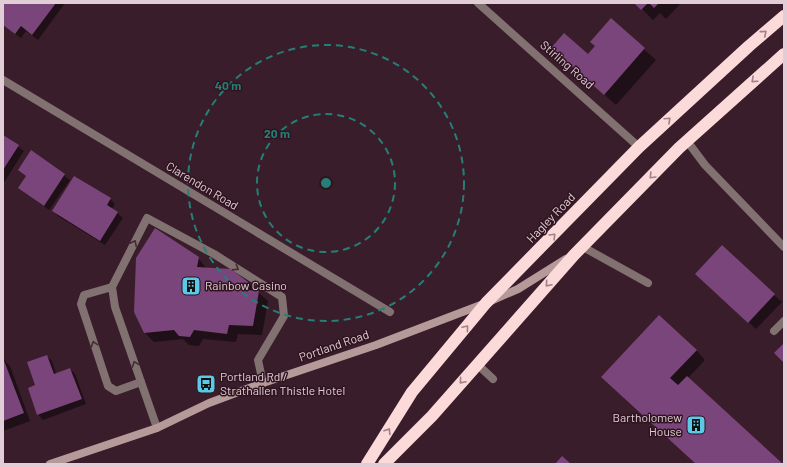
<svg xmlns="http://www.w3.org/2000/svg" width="787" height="467" viewBox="0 0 787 467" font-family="Barlow,sans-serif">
<rect width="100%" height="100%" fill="#3a1d2a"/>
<g fill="#0007">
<polygon points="3,3 65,3 38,40 26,31 21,38 3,25"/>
<polygon points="636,3 681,3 666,19 660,13 653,20"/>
<polygon points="611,20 656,60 616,105 552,48 588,56 596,47"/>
<polygon points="3,136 24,151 3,184"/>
<polygon points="31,152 70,180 49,210 19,188 27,177 19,170"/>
<polygon points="110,199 115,204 112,209 123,218 105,245 58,216 53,211"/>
<polygon points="198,258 207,269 248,283 268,301 262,335 238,334 236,342 203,339 199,346 189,345 183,339 154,342 145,333"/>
<polygon points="704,282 774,295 782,302 756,329"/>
<polygon points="696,350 705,360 688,378 781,464 697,464 612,386"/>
<polygon points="46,356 52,361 56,374 70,369 75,374 86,404 43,420 38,414"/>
<polygon points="3,359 10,366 30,421 3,431"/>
</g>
<g fill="#79457b">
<polygon points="3,3 56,3 32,35 21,26 15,34 3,25"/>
<polygon points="634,3 648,3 641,10"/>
<polygon points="649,3 659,3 654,8"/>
<polygon points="611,18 645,48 604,95 551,48 564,33 588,54 595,46 590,42"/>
<polygon points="3,135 19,145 3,170"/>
<polygon points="31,150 65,174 44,206 18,188 26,176 18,170"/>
<polygon points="74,176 111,198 107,205 118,212 100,241 52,211"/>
<polygon points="155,228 199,257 197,267 231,269 248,282 247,290 259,291 253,326 229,325 227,334 194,330 190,337 179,336 174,330 144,333 134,312 136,258"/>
<polygon points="722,245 775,294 748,323 695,274"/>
<polygon points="659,315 697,350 670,378 678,385 687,376 783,464 696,464 601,377"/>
<polygon points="784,343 784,363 774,353"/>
<polygon points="47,355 54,374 70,368 82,399 37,415 28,388 35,385 27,362"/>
<polygon points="3,358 24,413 3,421"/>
<polygon points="562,456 571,464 555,464"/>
</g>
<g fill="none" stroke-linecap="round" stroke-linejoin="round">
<g stroke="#827171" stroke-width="8">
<polyline points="687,141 705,165 784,247"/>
<polyline points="583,247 648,283"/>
<polyline points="112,287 84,295 81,304 108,386 116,391 141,382"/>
<polyline points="774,331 784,321"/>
<polyline points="477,364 493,379"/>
<polyline points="157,428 115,307 112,287 147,218 214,254 282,297 284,316 258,360 263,383"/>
</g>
<g stroke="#827171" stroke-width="8">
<polyline points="478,3 639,147"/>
<polyline points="3,80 390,312"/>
</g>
<polyline stroke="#b69a9a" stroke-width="8" points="50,464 157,428 209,403 263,383 376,345 486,303 518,289 566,259"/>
<g stroke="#fcdada" stroke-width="12">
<polyline points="367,464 412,392 486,303 639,147 749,46 784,16"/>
<polyline points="384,464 432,416 574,255 679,148 784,54"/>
</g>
</g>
<defs><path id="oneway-chevron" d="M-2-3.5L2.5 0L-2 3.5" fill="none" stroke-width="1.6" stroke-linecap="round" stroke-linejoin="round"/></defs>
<g stroke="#a08186">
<use href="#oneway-chevron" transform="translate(764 33) rotate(-40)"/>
<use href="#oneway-chevron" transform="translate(754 80) rotate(138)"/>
<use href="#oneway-chevron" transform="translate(668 120) rotate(-43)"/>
<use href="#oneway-chevron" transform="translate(652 176) rotate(134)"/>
<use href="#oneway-chevron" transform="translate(553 236) rotate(-46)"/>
<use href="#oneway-chevron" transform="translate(548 284) rotate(131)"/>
<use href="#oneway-chevron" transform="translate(466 328) rotate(-50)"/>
<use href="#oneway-chevron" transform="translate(462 381) rotate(131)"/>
<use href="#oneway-chevron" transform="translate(388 431) rotate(-58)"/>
</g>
<g stroke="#442b34">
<use href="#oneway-chevron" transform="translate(134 243) rotate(-63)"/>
<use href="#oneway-chevron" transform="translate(236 268) rotate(32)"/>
<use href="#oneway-chevron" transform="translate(94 344) rotate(-108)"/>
<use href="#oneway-chevron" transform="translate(135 364) rotate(-110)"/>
</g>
<g fill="none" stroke="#247f78" stroke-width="2" stroke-dasharray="7 5">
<circle cx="326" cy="183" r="69"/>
<circle cx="326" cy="183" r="138"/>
</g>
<defs>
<symbol id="building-square" viewBox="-11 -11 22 22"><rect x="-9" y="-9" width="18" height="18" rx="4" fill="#5bc8e7" stroke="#2f1420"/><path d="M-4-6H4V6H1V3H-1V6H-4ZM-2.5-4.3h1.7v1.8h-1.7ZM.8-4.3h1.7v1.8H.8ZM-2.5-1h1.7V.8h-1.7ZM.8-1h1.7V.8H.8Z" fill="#111"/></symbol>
<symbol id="bus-square" viewBox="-11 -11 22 22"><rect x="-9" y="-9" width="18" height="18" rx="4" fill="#5bc8e7" stroke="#2f1420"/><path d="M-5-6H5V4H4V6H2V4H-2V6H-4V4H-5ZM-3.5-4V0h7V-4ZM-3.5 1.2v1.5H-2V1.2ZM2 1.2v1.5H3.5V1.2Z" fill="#111"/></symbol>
</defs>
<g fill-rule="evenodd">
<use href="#building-square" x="180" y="275" width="22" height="22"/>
<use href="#bus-square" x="195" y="373" width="22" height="22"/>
<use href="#building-square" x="685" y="414" width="22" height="22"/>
</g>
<g text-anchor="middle" stroke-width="3" stroke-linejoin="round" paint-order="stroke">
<g font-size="12" fill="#e1cdd5" stroke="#2f1420">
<text transform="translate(567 65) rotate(41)" y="4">Stirling Road</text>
<text transform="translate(202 186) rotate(31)" y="4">Clarendon Road</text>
<text transform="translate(551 218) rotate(-46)" y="4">Hagley Road</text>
<text transform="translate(334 346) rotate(-19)" y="4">Portland Road</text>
</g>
<g font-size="12" fill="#e1cdd5" stroke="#2f1420" text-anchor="start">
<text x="205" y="290">Rainbow Casino</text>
<text x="220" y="381">Portland Rd /<tspan x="220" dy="14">Strathallen Thistle Hotel</tspan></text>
<text x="682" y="422" text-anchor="end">Bartholomew<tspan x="682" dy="14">House</tspan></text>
</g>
</g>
<circle cx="326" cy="183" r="6" fill="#247f78" stroke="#2f1420" stroke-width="2"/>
<g font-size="12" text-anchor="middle" font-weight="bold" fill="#247f78" stroke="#2f1420" stroke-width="3" stroke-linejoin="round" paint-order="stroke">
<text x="228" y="90">40 m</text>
<text x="277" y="138">20 m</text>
</g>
<rect width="787" height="467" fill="none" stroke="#e1cdd5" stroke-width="8"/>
</svg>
